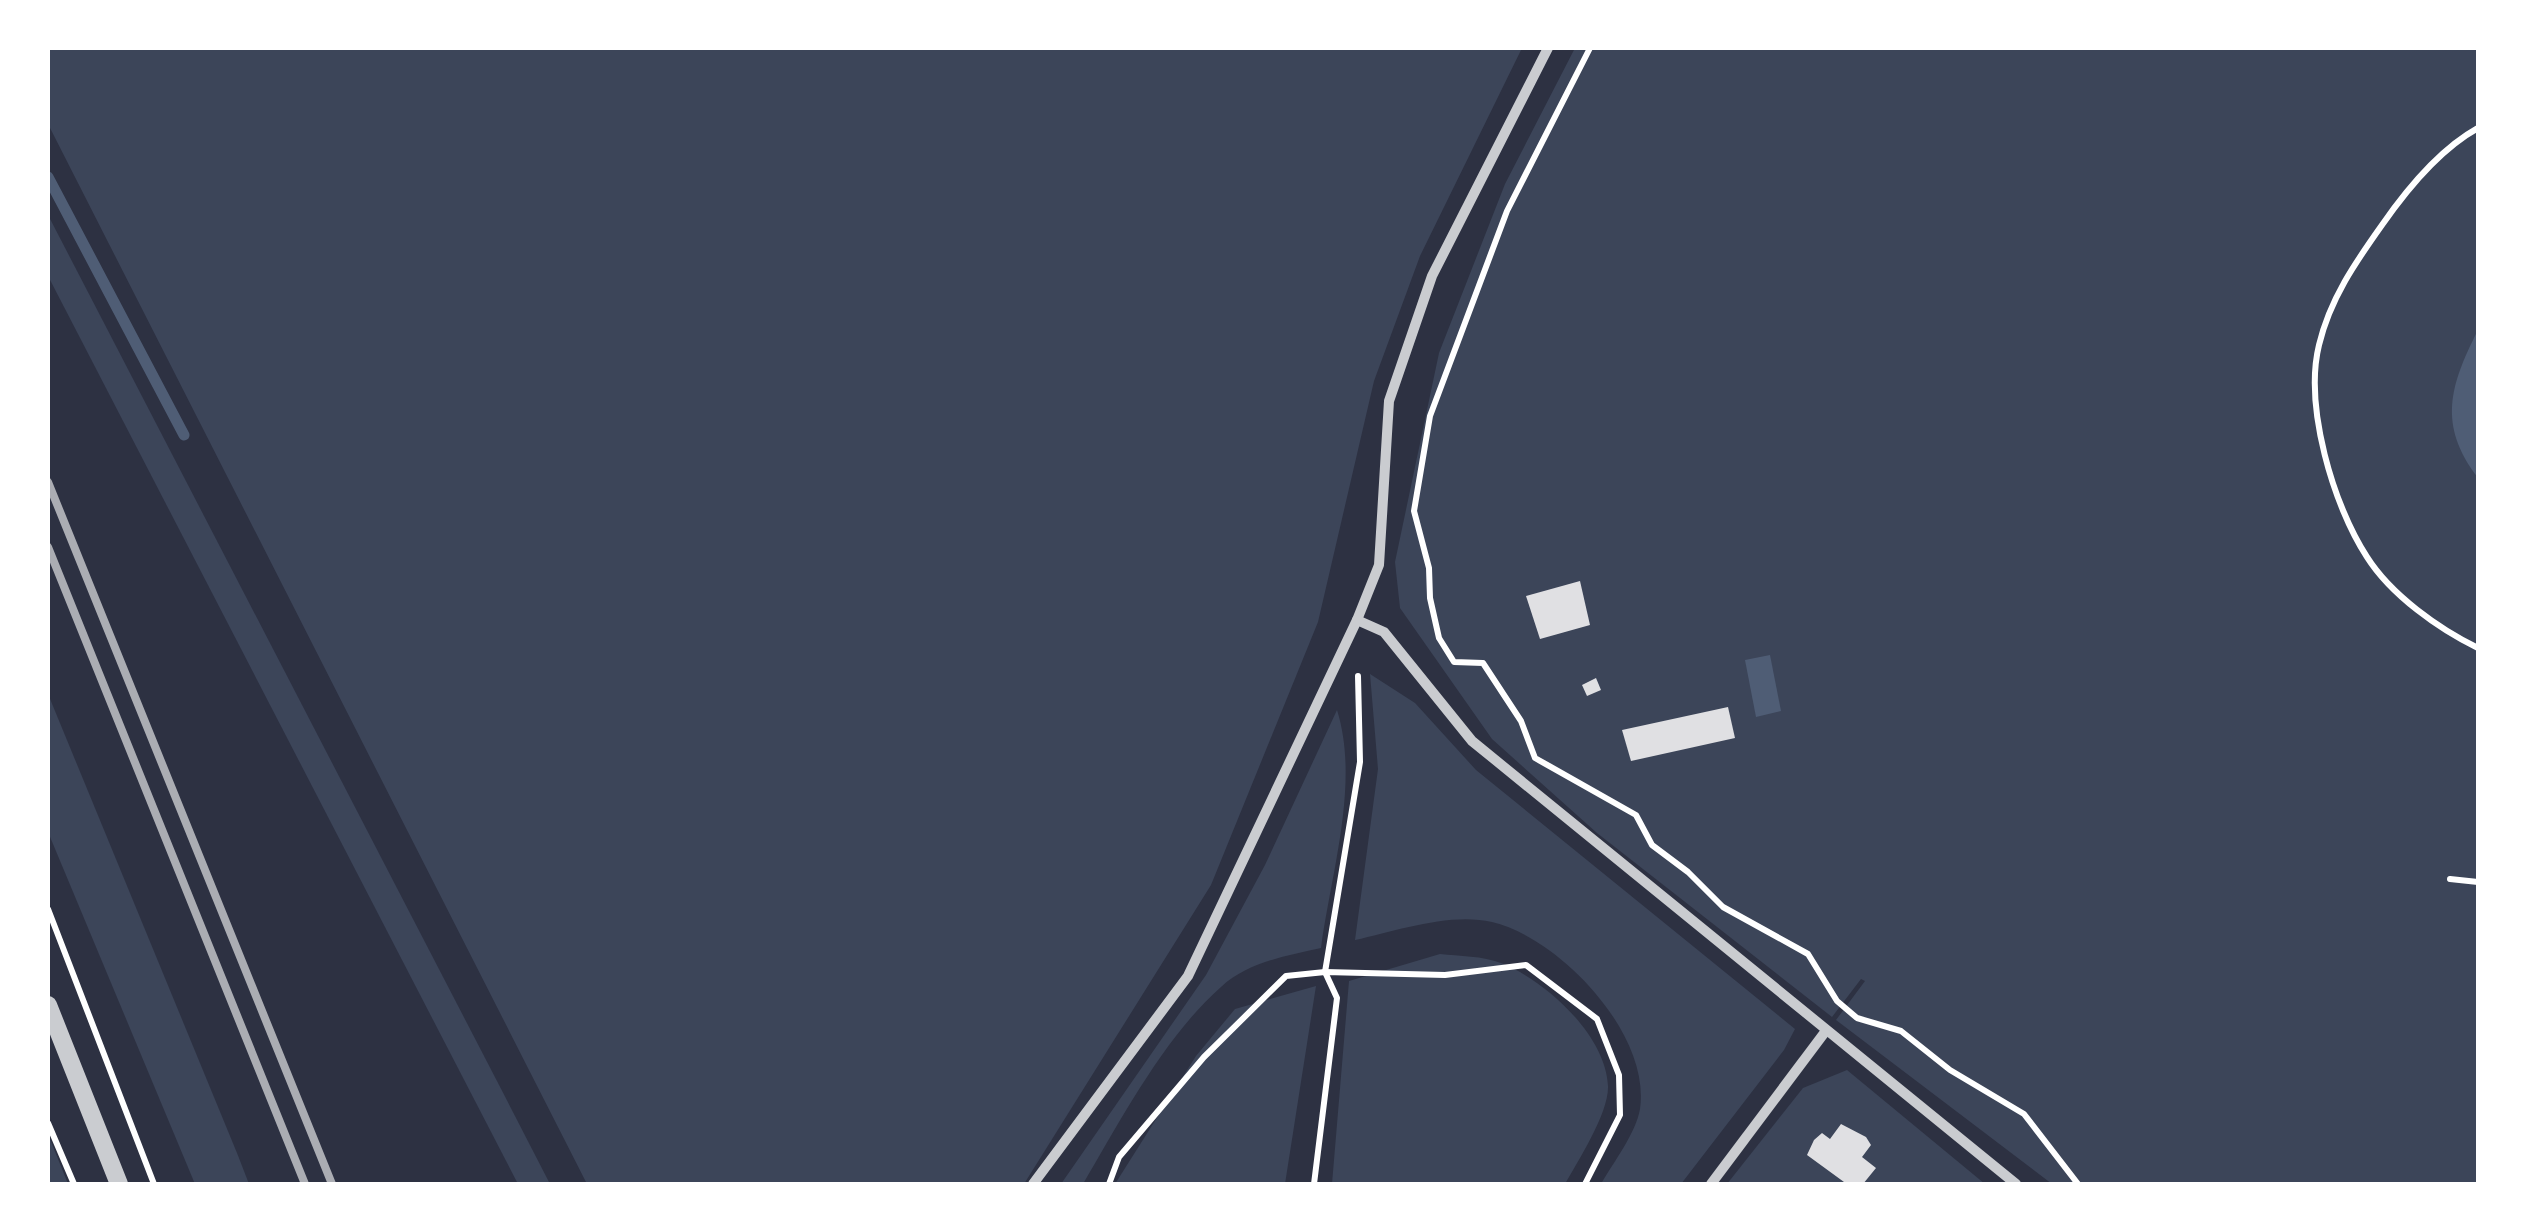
<svg xmlns="http://www.w3.org/2000/svg" width="2526" height="1232" viewBox="0 0 2526 1232" font-family="'Alegreya Sans',sans-serif">
<rect width="100%" height="100%" fill="#2d3142"/>
<g fill="#3c4559">
<polygon points="48,48 1522,48 1420,256 1374,381 1318,622 1211,885 1024,1184 587,1184 48,124"/>
<polygon points="1575,48 2478,48 2478,1184 2052,1184 1836,1020 1865,981 1861,979 1832,1017 1597,833 1492,739 1400,608 1395,562 1439,353 1505,184"/>
<polygon points="48,215 498,1083 550,1184 518,1184 48,276"/>
<path d="M1370,674l45,29 61,67 319,259 -11,21 -103,134h-80c12,-21 35,-51 39,-75 11,-75 -80,-171 -148,-187 -42,-10 -96,9 -137,18l23,-171z"/>
<polygon points="48,694 237,1153 249,1184 195,1184 48,832"/>
<path d="M1337,710c23,73 -6,163 -16,238 -35,8 -73,14 -100,39 -56,49 -101,134 -138,197h-22l145,-209 59,-110z"/>
<path d="M1440,954c19,2 43,2 61,9 44,17 105,72 107,123 1,27 -30,75 -43,98h-233l17,-203z"/>
<polygon points="1316,986 1285,1184 1115,1184 1196,1056 1235,1009"/>
<polygon points="1847,1070 1985,1184 1727,1184 1803,1088"/>
<polygon points="48,1134 68,1184 48,1184"/>
</g>
<g fill="#4f5d75">
<path d="M2478,330v148c-41,-53 -28,-93 0,-148z"/>
<polygon points="1770,655 1781,711 1756,717 1745,660"/>
</g>
<g fill="none" stroke-linecap="round" stroke-linejoin="round">
<polyline stroke="#4f5d75" stroke-width="11" points="48,177 184,435"/>
</g>
<g fill="#e0e0e3">
<polygon points="1580,581 1590,625 1540,639 1526,596"/>
<polygon points="1596,678 1601,690 1587,696 1582,685"/>
<polygon points="1728,707 1735,738 1631,761 1622,730"/>
<polygon points="1841,1124 1866,1137 1871,1145 1862,1157 1876,1168 1863,1184 1844,1182 1807,1155 1814,1140 1822,1133 1830,1139"/>
</g>
<g fill="none" stroke-linecap="round" stroke-linejoin="round">
<g stroke="#fff" stroke-width="6">
<polyline points="1590,48 1507,211 1430,416 1414,511 1429,568 1430,598 1439,638 1454,662 1483,663 1521,721 1535,758 1636,815 1652,845 1688,872 1723,907 1808,954 1837,1001 1857,1018 1901,1031 1950,1070 2024,1114 2078,1184"/>
<path d="M2478,128c-38,21 -71,61 -96,97 -27,38 -52,74 -63,120 -15,61 14,160 48,212 24,38 72,72 111,91"/>
<polyline points="2450,879 2478,882"/>
<polyline points="48,909 154,1184"/>
<polyline points="48,1123 74,1184"/>
<polyline points="1109,1184 1119,1157 1204,1057 1286,976 1325,972 1445,975 1526,965 1597,1019 1619,1075 1620,1115 1585,1184"/>
<polyline points="1314,1184 1337,998 1325,972 1360,762 1358,676"/>
</g>
<g stroke="#caccd0" stroke-width="10">
<polyline points="1357,620 1384,632 1472,741 2016,1184"/>
<polyline points="1033,1184 1188,976 1357,620 1379,565 1389,401 1432,276 1548,48"/>
<polyline points="1711,1184 1825,1032"/>
</g>
<polyline stroke="#caccd0" stroke-width="18" points="48,1005 119,1184"/>
<g stroke="#abadb3" stroke-width="8">
<polyline points="48,482 332,1184"/>
<polyline points="48,547 305,1184"/>
</g>
</g>
<rect width="2526" height="1232" fill="none" stroke="#ffffff" stroke-width="100"/>
</svg>
